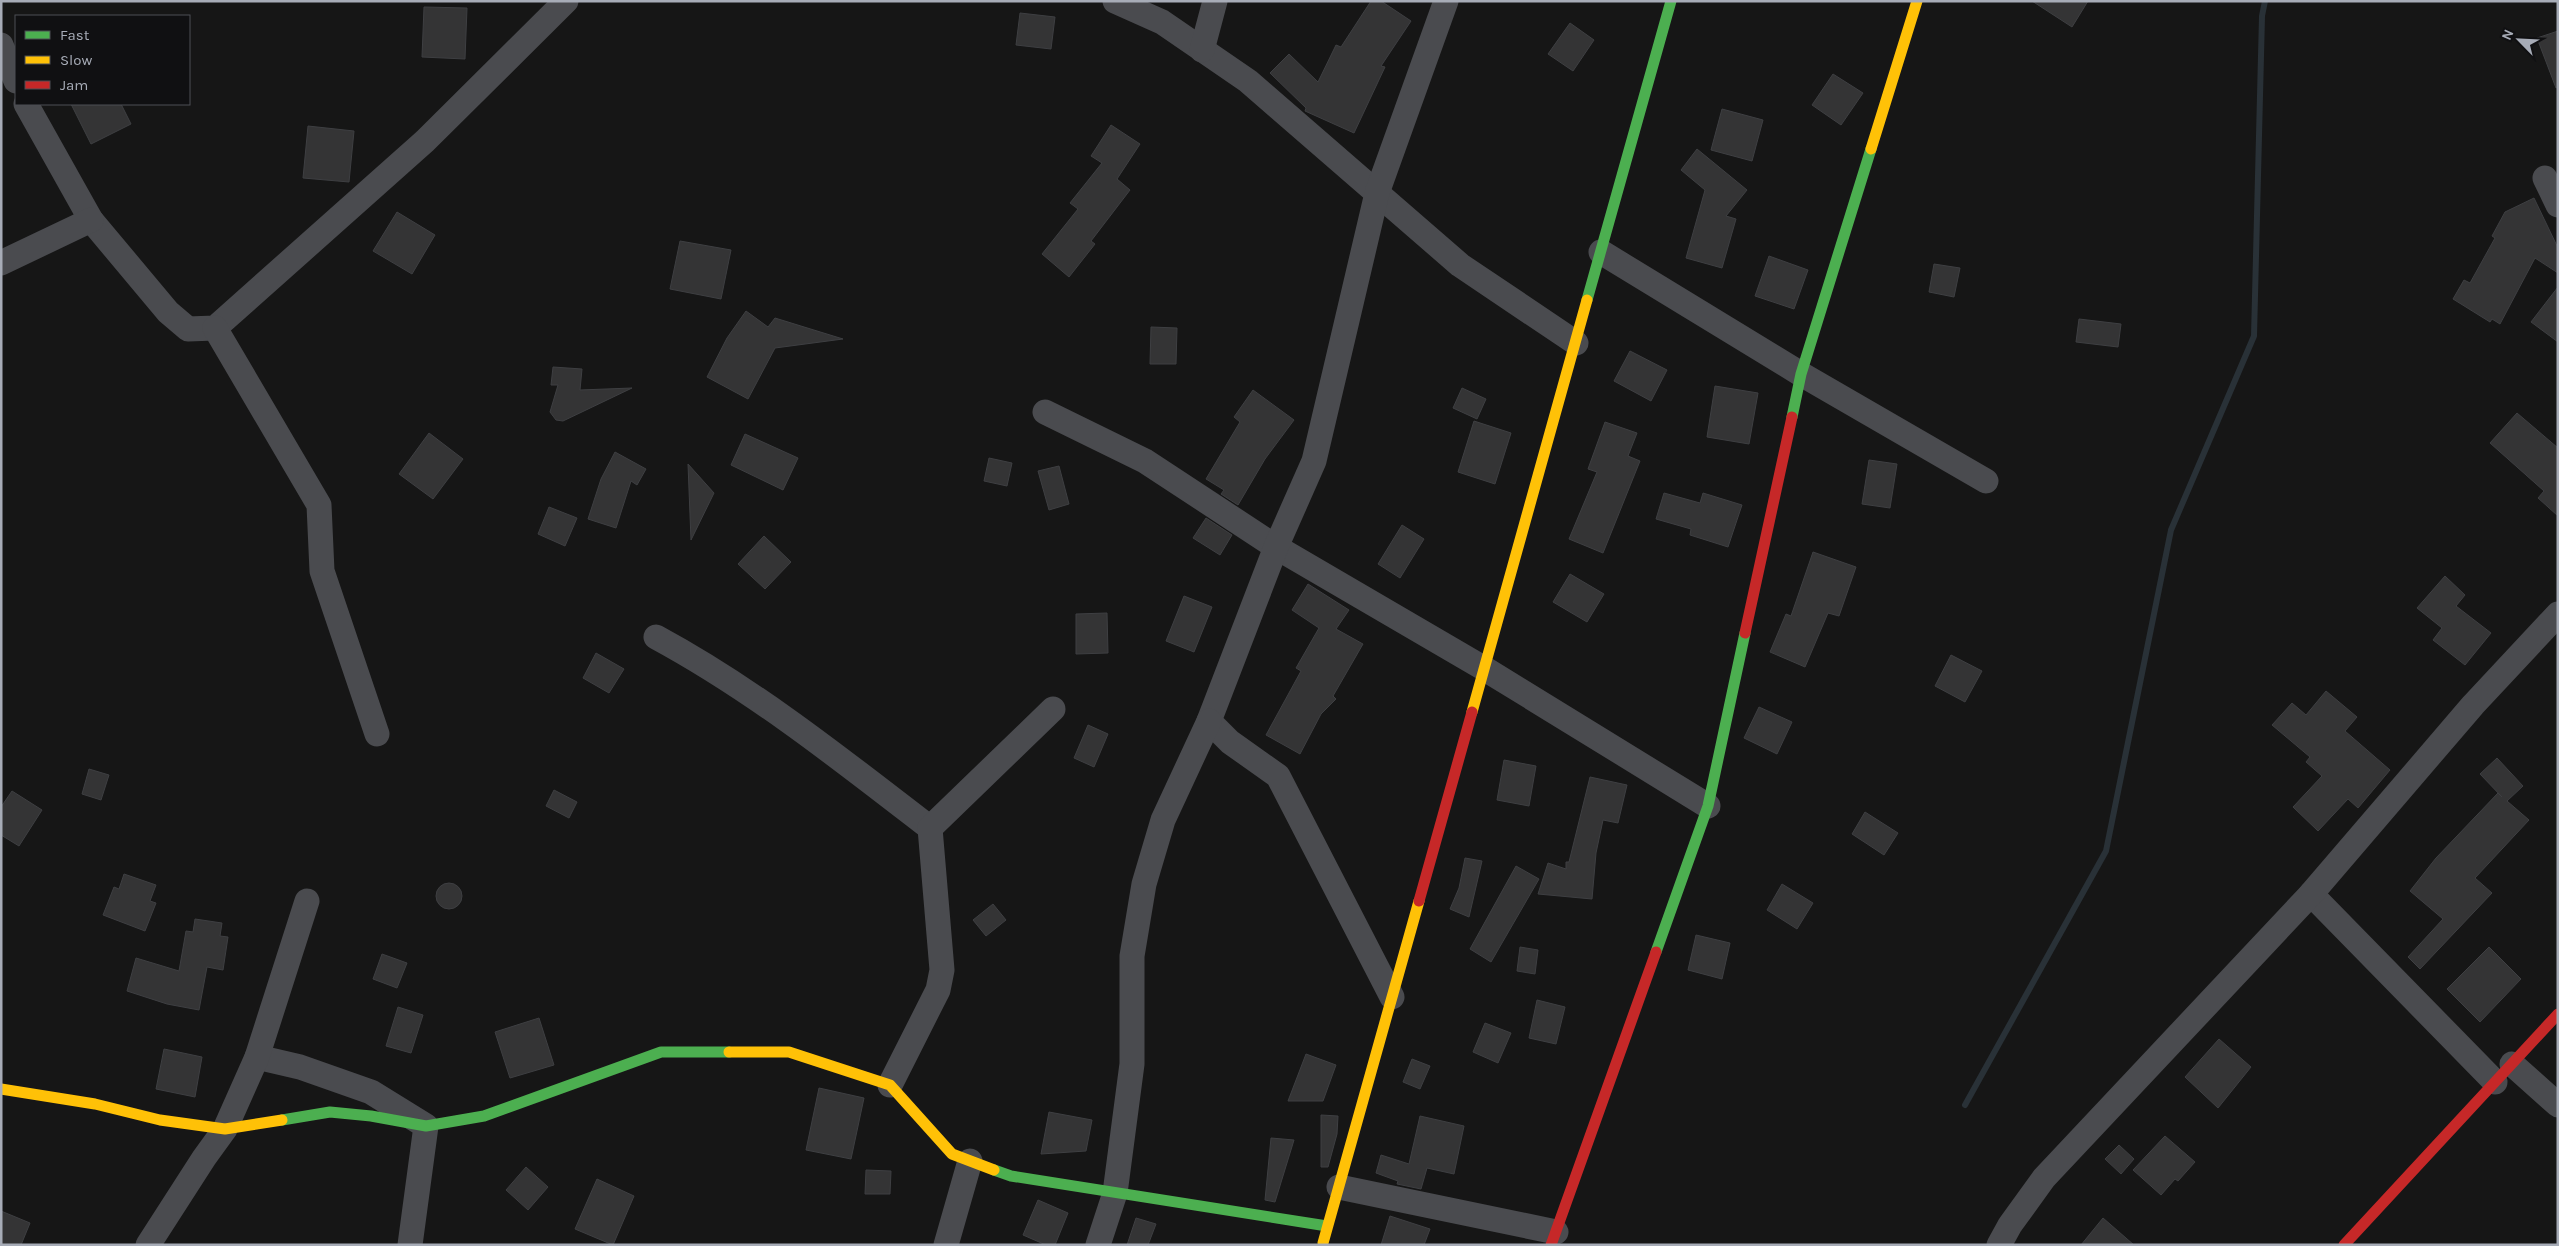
<svg xmlns="http://www.w3.org/2000/svg" width="2559" height="1246" viewBox="0 0 2559 1246" font-family="Karla,sans-serif">
<rect width="100%" height="100%" fill="#161616"/>
<g fill="none" stroke-linecap="round" stroke-linejoin="round">
<polyline stroke="#293137" stroke-width="6" points="1965,1105 2106,851 2171,530 2254,336 2262,16 2265,1"/>
</g>
<g fill="#343435" stroke="#3e3f42">
<polygon points="1371,1 1381,1 1411,21 1381,66 1385,67 1354,133 1305,111 1306,108 1270,73 1289,54 1318,82 1336,45 1341,47"/>
<polygon points="2032,1 2088,1 2072,27"/>
<polygon points="424,7 467,8 465,59 422,57"/>
<polygon points="1020,13 1055,17 1051,49 1016,45"/>
<polygon points="1570,23 1594,40 1573,71 1548,54"/>
<polygon points="2558,31 2558,87 2556,88 2537,38"/>
<polygon points="1833,74 1863,93 1841,125 1812,105"/>
<polygon points="71,104 121,104 131,124 91,144"/>
<polygon points="1722,109 1763,120 1752,161 1711,150"/>
<polygon points="1111,125 1140,144 1117,179 1130,190 1091,241 1095,244 1069,277 1042,254 1078,209 1070,203 1102,163 1091,156"/>
<polygon points="308,126 354,131 349,182 303,178"/>
<polygon points="1697,149 1747,190 1726,216 1736,219 1722,268 1686,258 1705,190 1681,170"/>
<polygon points="2534,198 2558,248 2558,273 2535,258 2500,324 2492,319 2490,322 2453,299 2464,280 2470,283 2495,238 2492,236 2505,212"/>
<polygon points="397,212 435,235 412,274 373,251"/>
<polygon points="680,241 731,250 721,299 670,289"/>
<polygon points="1769,256 1808,270 1794,309 1755,296"/>
<polygon points="1934,264 1960,268 1954,297 1929,292"/>
<polygon points="2558,287 2558,342 2531,322"/>
<polygon points="746,311 768,327 775,318 843,339 775,348 748,399 707,377 727,338"/>
<polygon points="2079,319 2121,324 2118,347 2076,342"/>
<polygon points="1151,327 1177,328 1176,364 1150,364"/>
<polygon points="1630,351 1667,370 1651,401 1614,381"/>
<polygon points="553,367 582,369 580,390 632,388 563,421 556,420 550,412 558,385 551,385"/>
<polygon points="1715,386 1758,393 1749,444 1707,437"/>
<polygon points="1462,388 1486,399 1477,419 1453,408"/>
<polygon points="1253,390 1294,420 1265,459 1238,505 1221,494 1224,490 1206,479 1240,422 1234,417"/>
<polygon points="2517,413 2558,448 2558,516 2538,498 2544,491 2490,443"/>
<polygon points="1474,421 1511,433 1495,484 1458,472"/>
<polygon points="1605,422 1637,433 1628,456 1640,461 1603,553 1569,539 1597,472 1588,469"/>
<polygon points="429,433 463,459 433,499 399,474"/>
<polygon points="745,434 798,458 783,490 731,465"/>
<polygon points="615,452 646,469 637,485 631,481 616,528 588,519 601,479"/>
<polygon points="989,458 1012,463 1007,486 984,481"/>
<polygon points="1869,460 1897,464 1890,508 1862,504"/>
<polygon points="688,464 714,493 691,540"/>
<polygon points="1059,466 1069,504 1049,510 1038,471"/>
<polygon points="1664,493 1700,503 1703,493 1742,505 1728,547 1690,535 1691,529 1656,519"/>
<polygon points="549,507 577,518 565,546 538,534"/>
<polygon points="1206,518 1232,535 1220,555 1193,538"/>
<polygon points="1402,525 1424,539 1400,578 1378,564"/>
<polygon points="764,536 791,562 765,589 738,564"/>
<polygon points="1813,552 1856,567 1839,616 1828,613 1805,667 1770,652 1786,614 1791,616"/>
<polygon points="1570,574 1604,594 1587,622 1553,602"/>
<polygon points="2445,576 2465,595 2456,606 2491,633 2465,665 2433,640 2442,628 2417,608"/>
<polygon points="1308,584 1349,610 1336,629 1363,644 1333,696 1336,699 1321,714 1300,754 1266,735 1301,671 1296,668 1319,628 1292,610"/>
<polygon points="1184,596 1212,607 1194,652 1166,641"/>
<polygon points="1107,613 1108,653 1076,654 1076,614"/>
<polygon points="596,653 624,669 609,693 583,678"/>
<polygon points="1951,655 1982,671 1965,702 1935,686"/>
<polygon points="2326,691 2357,717 2345,731 2390,770 2358,808 2348,799 2318,831 2293,807 2322,776 2306,762 2310,757 2272,725 2292,703 2306,715"/>
<polygon points="1759,707 1792,722 1777,754 1744,738"/>
<polygon points="1088,725 1108,734 1094,767 1074,758"/>
<polygon points="2497,758 2523,786 2507,801 2529,820 2475,878 2492,893 2420,969 2408,957 2443,919 2410,891 2436,858 2498,793 2502,797 2480,774"/>
<polygon points="1504,760 1536,766 1529,806 1497,800"/>
<polygon points="89,769 109,775 101,800 82,794"/>
<polygon points="1590,777 1627,785 1618,823 1603,820 1596,853 1592,899 1538,894 1548,863 1566,869 1566,862 1569,862"/>
<polygon points="554,790 577,802 569,818 546,806"/>
<polygon points="12,791 42,810 19,846 1,835 1,807"/>
<polygon points="1865,812 1898,833 1884,855 1852,834"/>
<polygon points="1465,858 1482,861 1469,917 1450,909 1459,888"/>
<polygon points="1516,866 1539,879 1491,962 1470,949"/>
<polygon points="124,874 156,885 150,901 156,903 145,931 103,915 114,887 119,889"/>
<circle cx="449" cy="896" r="13"/>
<polygon points="1782,884 1813,903 1797,929 1767,910"/>
<polygon points="993,904 1006,920 986,936 973,920"/>
<polygon points="195,919 222,923 220,936 228,937 223,970 207,967 199,1010 167,1004 127,991 136,958 179,971 186,931 193,932"/>
<polygon points="1696,935 1730,943 1722,979 1688,970"/>
<polygon points="1520,947 1538,950 1535,974 1517,971"/>
<polygon points="2489,947 2521,979 2480,1022 2447,989"/>
<polygon points="382,954 407,963 397,988 373,979"/>
<polygon points="1537,1000 1565,1007 1556,1044 1529,1038"/>
<polygon points="398,1007 423,1015 411,1053 386,1046"/>
<polygon points="539,1018 554,1065 510,1078 495,1032"/>
<polygon points="1485,1023 1511,1033 1498,1063 1473,1052"/>
<polygon points="2219,1039 2251,1067 2218,1108 2185,1077"/>
<polygon points="164,1049 202,1057 195,1097 156,1089"/>
<polygon points="1306,1054 1336,1065 1323,1101 1288,1101"/>
<polygon points="1412,1059 1430,1066 1420,1089 1403,1082"/>
<polygon points="819,1088 864,1098 851,1159 806,1150"/>
<polygon points="1049,1112 1092,1120 1086,1151 1041,1154"/>
<polygon points="1321,1115 1338,1116 1337,1134 1328,1167 1321,1167"/>
<polygon points="1420,1116 1464,1126 1454,1174 1427,1168 1421,1189 1397,1184 1398,1181 1376,1173 1381,1155 1409,1164"/>
<polygon points="2165,1136 2195,1162 2178,1181 2175,1179 2161,1195 2133,1170"/>
<polygon points="1271,1138 1294,1140 1275,1202 1265,1200"/>
<polygon points="2119,1145 2134,1159 2121,1174 2105,1159"/>
<polygon points="526,1167 548,1187 528,1210 506,1190"/>
<polygon points="866,1170 891,1171 890,1194 865,1194"/>
<polygon points="597,1179 634,1196 613,1245 575,1229"/>
<polygon points="1038,1200 1068,1213 1055,1245 1046,1245 1023,1235"/>
<polygon points="1,1211 30,1223 21,1245 1,1245"/>
<polygon points="1390,1216 1430,1229 1424,1245 1381,1245"/>
<polygon points="1136,1218 1156,1224 1148,1245 1127,1245"/>
<polygon points="2103,1218 2134,1245 2081,1245"/>
</g>
<g fill="none" stroke-linecap="round" stroke-linejoin="round">
<g stroke="#4a4b4f" stroke-width="25">
<polyline points="1115,1 1162,22 1248,81 1460,265 1576,343"/>
<polyline points="1,45 16,81"/>
<polyline points="1202,50 1215,1"/>
<polyline points="26,104 91,220 168,312 188,329 215,328 425,141 566,1"/>
<polyline points="2545,178 2558,205"/>
<polyline points="1601,252 1801,374 1986,481"/>
<polyline points="1,263 91,220"/>
<polyline points="215,328 319,505 322,571 377,734"/>
<polyline points="1045,412 1145,461 1276,547 1485,669 1708,806"/>
<path d="M656,637c98,53 186,123 274,191"/>
<polyline points="2311,894 2495,1082"/>
<polyline points="1392,997 1278,776 1230,742 1209,721 1276,547 1314,461 1377,193 1446,1"/>
<polyline points="257,1057 300,1067 371,1092 426,1126 410,1245"/>
<polyline points="2512,1064 2558,1105"/>
<polyline points="890,1085 938,990 942,970 930,828 1053,709"/>
<polyline points="1339,1187 1556,1232"/>
<polyline points="148,1245 204,1158 225,1129 257,1057 307,901"/>
<polyline points="946,1245 970,1161"/>
<polyline points="1098,1245 1115,1193 1132,1064 1132,956 1144,884 1163,820 1209,721"/>
<polyline points="1999,1245 2010,1225 2044,1178 2311,894 2473,705 2558,614"/>
</g>
<g stroke="#4caf50" stroke-width="11">
<polyline points="1587,300 1671,1"/>
<polyline points="1792,417 1801,374 1871,149"/>
<polyline points="1656,952 1708,806 1745,633"/>
<polyline points="282,1120 330,1112 371,1116 426,1126 484,1116 661,1052 729,1052"/>
<polyline points="994,1170 1011,1176 1327,1226"/>
</g>
<g stroke="#ffc107" stroke-width="11">
<polyline points="1871,149 1917,1"/>
<polyline points="1472,712 1587,300"/>
<polyline points="729,1052 789,1052 890,1085 952,1154 994,1170"/>
<polyline points="1,1089 95,1104 160,1120 225,1129 282,1120"/>
<polyline points="1323,1243 1419,901"/>
</g>
<g stroke="#c62828" stroke-width="11">
<polyline points="1745,633 1792,417"/>
<polyline points="1419,901 1472,712"/>
<polyline points="1551,1245 1656,952"/>
<polyline points="2344,1245 2558,1014"/>
</g>
</g>
<rect width="2559" height="1246" fill="none" stroke="#a7acb7" stroke-width="5"/>
<rect x="15" y="15" width="175" height="90" fill="#101012" stroke="#4c4e54"/>
<rect x="25" y="31" width="25" height="8" fill="#4caf50" stroke="#4c4e54"/>
<text x="60" y="40" font-size="15" fill="#a7acb7">Fast</text>
<rect x="25" y="56" width="25" height="8" fill="#ffc107" stroke="#4c4e54"/>
<text x="60" y="65" font-size="15" fill="#a7acb7">Slow</text>
<rect x="25" y="81" width="25" height="8" fill="#c62828" stroke="#4c4e54"/>
<text x="60" y="90" font-size="15" fill="#a7acb7">Jam</text>
<g transform="translate(2519 40) rotate(294)" stroke="#101012" stroke-width="4" paint-order="stroke">
<path d="M0-4L9 19L0 12L-9 19Z" fill="#a7acb7"/>
<text y="-8" font-size="14" font-weight="bold" text-anchor="middle" fill="#a7acb7">N</text>
</g>
</svg>
